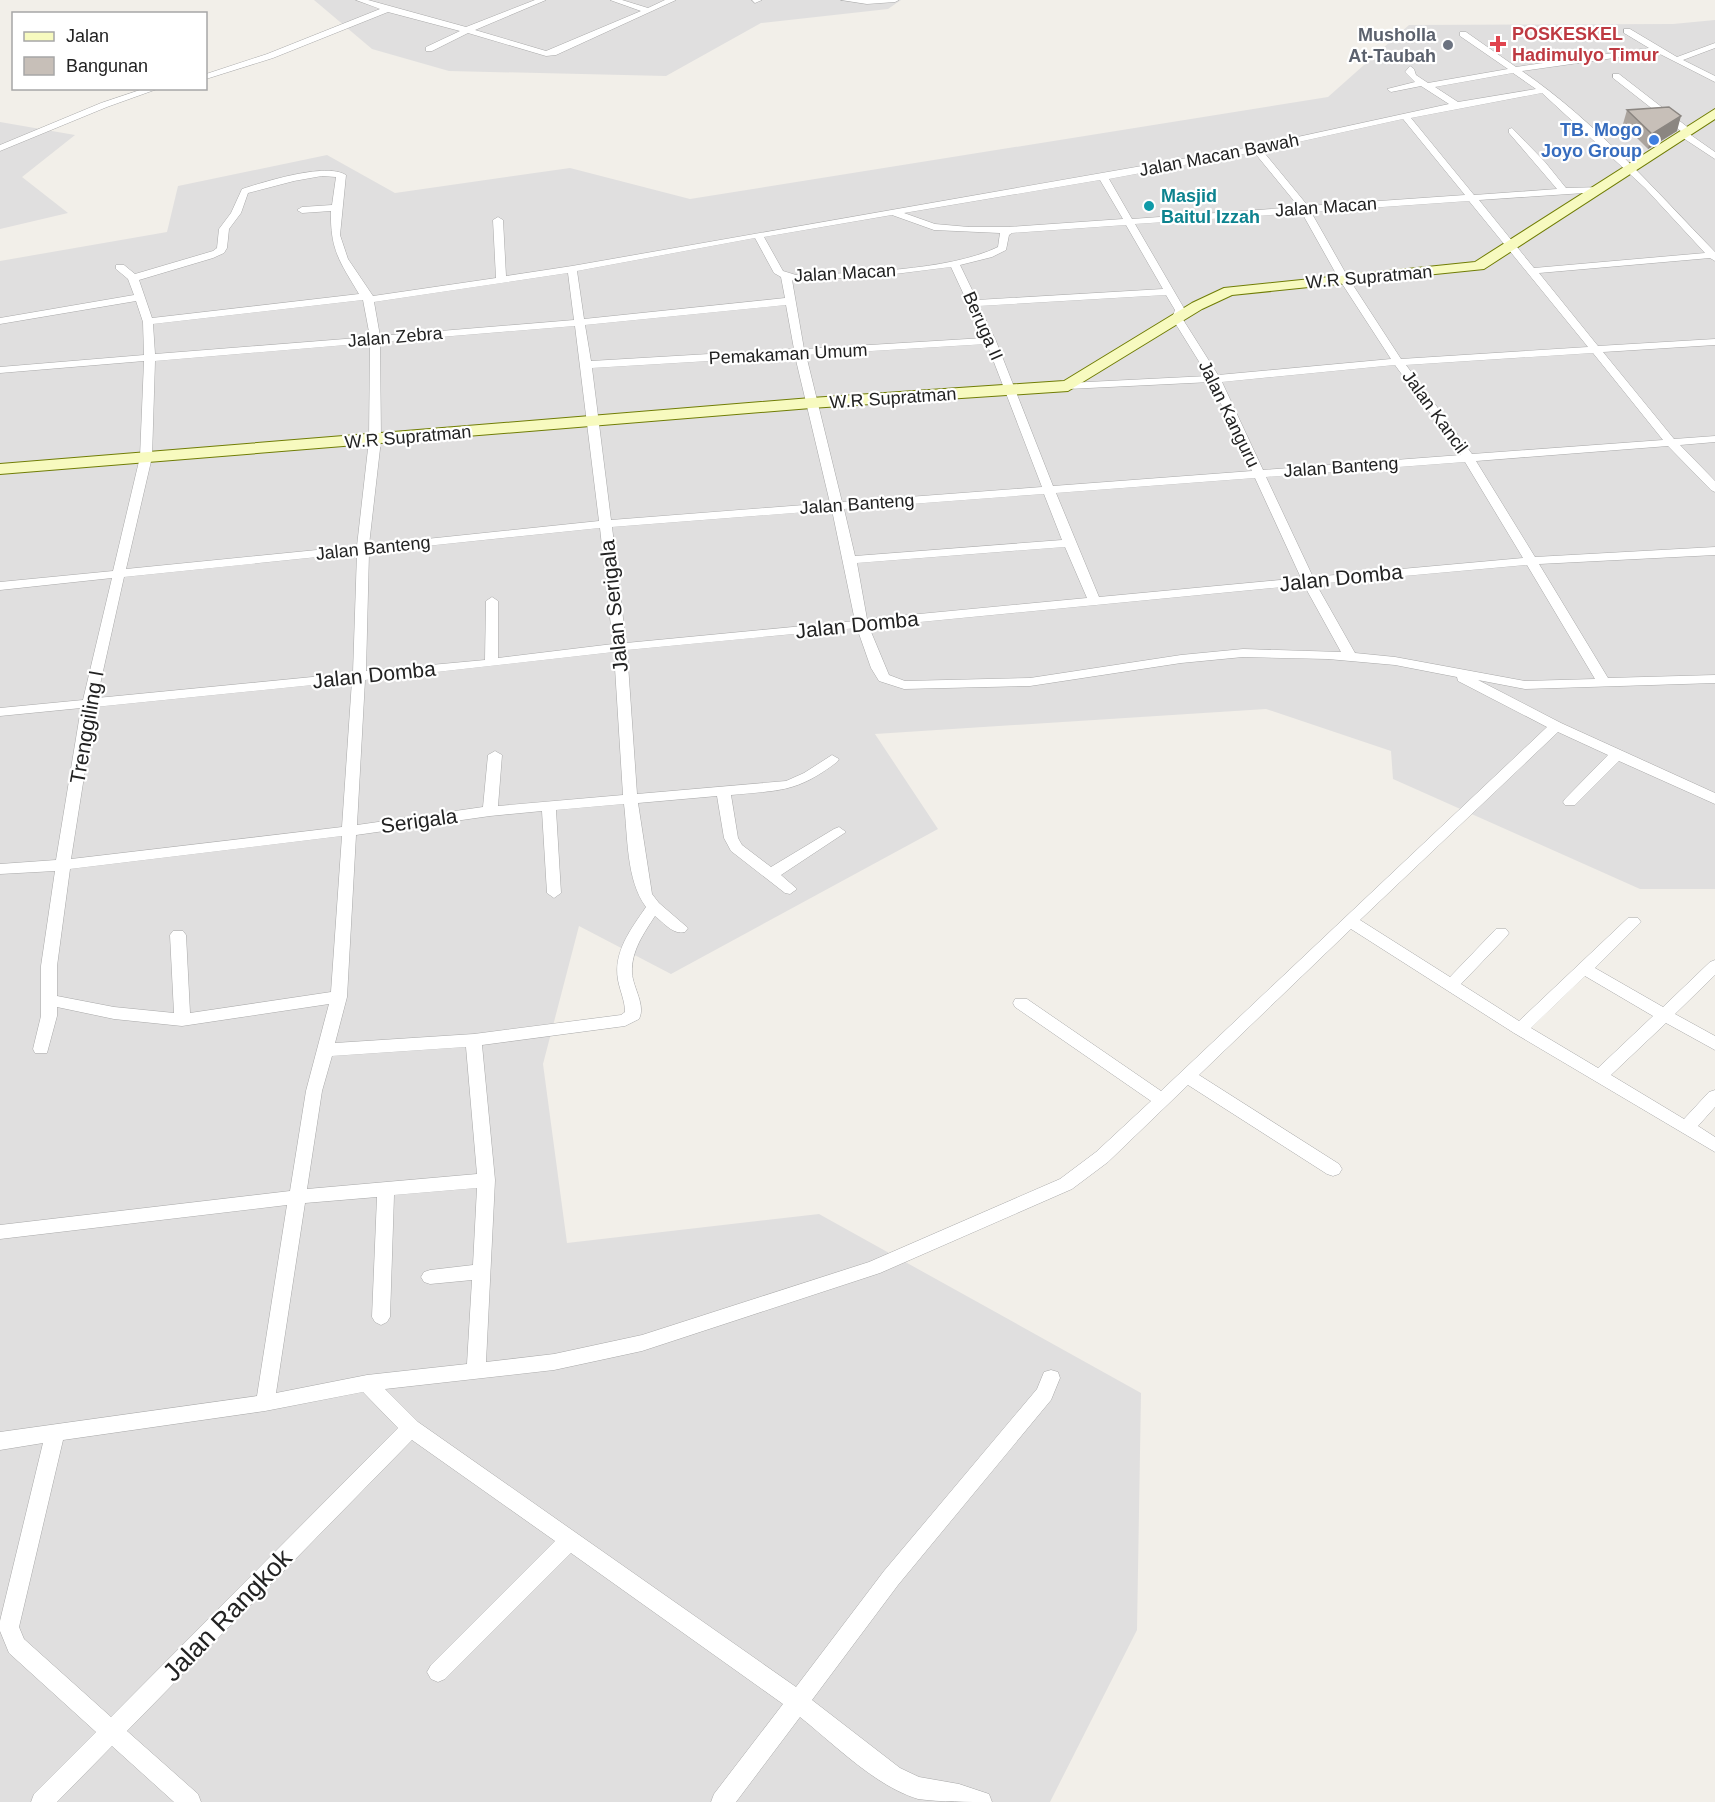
<svg xmlns="http://www.w3.org/2000/svg" width="1715" height="1802" viewBox="0 0 1715 1802" font-family="Helvetica,sans-serif">
<rect width="100%" height="100%" fill="#f2efe9"/>
<g fill="#e0dfdf">
<polygon points="314,0 901,0 888,9 761,23 666,76 449,71 372,49"/>
<polygon points="1715,20 1715,889 1640,889 1393,779 1391,751 1266,709 875,734 938,829 671,974 579,926 543,1064 567,1243 819,1214 1141,1393 1137,1630 1050,1802 0,1802 0,261 167,232 178,186 327,155 395,193 570,168 690,199 1328,97 1409,25 1673,24"/>
<polygon points="0,122 75,135 22,177 68,213 0,229"/>
</g>
<g fill="none" stroke-linecap="round" stroke-linejoin="round">
<defs>
<g id="street">
<polygon points="356,0 368,0 466,27 535,0 546,0 475,30 546,51 641,11 610,0 622,0 648,8 665,0 676,0 556,55 546,56 468,33 432,51 426,51 426,47 460,31 388,12 273,58 206,79 206,74 267,54 380,9"/>
<polygon points="752,0 762,0 755,3"/>
<polygon points="841,0 899,0 895,2 867,4"/>
<path d="M1624,29h6l47,28 38,-14v5l-32,12 32,16v6l-59,-30 -134,19c73,50 132,118 193,181v9l-5,-3 -171,15 59,73 117,-7v6l-112,7 71,87 41,-3v6l-35,3 35,36v11l-4,-2 -43,-44 -192,15 59,96 180,-10v8l-176,9 69,114 107,-3v8l-190,6 -47,-9 83,43 154,70v11l-96,-43 -44,44h-10l-2,-3 2,-3 43,-44 -50,-23 -198,188 90,57 46,-48h10l3,4 -3,4 -45,47 58,37 109,-103h10l3,4 -46,46 68,39 47,-45 5,-2v15l-40,39 40,22v14l-49,-27 -55,52 73,44 25,-27 6,-2v17l-17,19 17,11v15l-201,-119 -163,-104 -152,146 140,89 3,5 -3,5 -6,2 -6,-2 -139,-89 -80,77 -36,27 -192,84 -238,78 -88,19 -169,19 33,33 378,265 88,-116 153,-182 7,-17 7,-2 7,2 2,6 -9,22 -153,185 -86,115 88,68 19,9 40,7 30,10 3,8c-24,0 -51,0 -74,-3 -43,-13 -84,-55 -118,-82l-64,85h-25l3,-8 69,-90 -212,-151 -126,126 -7,3 -7,-3 -4,-7 4,-7 124,-124 -143,-101 -285,291 71,63 3,8h-27l-62,-56 -55,56h-26l3,-8 62,-62 -87,-79 -9,-22v-10l43,-178 -43,7v-18l257,-36 30,-191 -287,34v-14l290,-34 16,-100 23,-87 -147,22 -68,-7 -57,-12v9l-10,37h-12l-2,-4 8,-33v-50l14,-95 -55,3v-10l56,-4 25,-152 -81,8v-8l83,-8 29,-122 -112,12v-8l113,-11 27,-114 4,-96 -144,12v-6l144,-12 -1,-33 -7,-21 -136,23v-6l134,-23 -6,-16 -12,-10v-4h8l11,9 78,-23 4,-3 2,-19 12,-16 11,-24c22,-7 84,-27 104,-14l-6,60 8,24 25,37 123,-18 -3,-58 5,-3 5,3 3,56 66,-10 684,-120 193,-42 -28,-18 -30,6 -4,-3 28,-7 -10,-10 5,-6 4,3 2,6 12,8 80,-14 -48,-33v-4h6l50,35 133,-19 -25,-15zM1513,73l23,16 -78,13 -23,-15zM1542,93l103,95 60,65 -171,15 -55,-68 120,-8 5,-3 -2,-2 -36,1 -21,-26 -33,-34 -3,1v4l48,56 -83,6 -63,-77zM1403,119l62,76 -157,11 -46,-56zM1254,152l45,55 -167,12 -23,-40zM322,176l14,1 -4,28 -30,2 -5,3 5,3 29,-2c-1,39 9,51 28,83l-207,24 -13,-38 74,-22 11,-5 3,-5 2,-19 12,-16 7,-20 46,-12zM1100,180l23,39 -114,8h-40l-34,-3 -31,-11zM1469,201l119,146 -187,12 -52,-80 -38,-67zM1302,213l37,66 52,80 -173,16 -36,-57 3,-8 -50,-86zM892,215l42,15 66,3 -2,14c-49,24 -146,26 -202,28l-13,-4 -19,-34zM1126,225l37,64 -186,11 -17,-35 32,-8 14,-7 3,-15 3,-2zM755,238l19,35 7,4 4,21 -201,21 -7,-48zM951,267l33,71 -180,11 -12,-69 79,-3zM568,273l6,47 -194,16 -6,-34zM1166,295l9,15 -3,8 36,58 -140,7 -5,3 5,3 143,-7 41,89 -199,15 -57,-145 -17,-35zM363,300l7,37 -215,17 -2,-30zM786,305l8,44 -203,12 -6,-36zM575,326l24,195 -230,24 12,-105 -1,-98zM370,343l-1,97 -12,106 -231,23 26,-112 3,-96zM987,344l55,143 -200,15 -36,-147zM1593,353l70,87 -191,14 -66,-89zM795,356l35,147 -219,17 -19,-152zM1395,365l66,90 -198,15 -41,-88zM1465,462l58,96 -210,19 -47,-100zM1255,478l46,100 -202,19 -43,-104zM1044,494l18,46 -207,16 -11,-47zM832,510l23,111 -229,22 -14,-116zM600,528l13,116 -115,14v-57l-6,-4 -6,4 -1,59 -119,11 3,-119zM1065,547l22,51 -220,21 -10,-56zM357,553l-4,120 -256,25 27,-121zM1527,565l68,114 -70,2 -130,-24 -40,-4 -39,-69zM1304,585l37,67 -98,-3 -62,6 -151,23 -125,3 -16,-6 -20,-48zM857,628l14,40 8,13 25,8 126,-3 151,-23 62,-6 85,2 67,6 62,12 1,4 89,46 -386,364 -134,-92h-12l-2,4 2,4 136,94 -55,51 -36,27 -191,83 -227,73 -88,19 -68,8 9,-182 -13,-135 143,-19 14,-7c7,-14 -6,-31 -7,-46 -1,-22 12,-40 23,-57 9,7 18,19 30,16l3,-4 -29,-25 -7,-9 -14,-91 79,-7 7,42 7,13 54,42 5,1 7,-5 -16,-14 65,-43 -7,-5 -5,2 -63,38 -29,-22 -4,-7 -7,-43c49,-5 65,-2 106,-33l2,-3 -7,-4 -28,18 -18,8 -149,13 -10,-144zM614,652l9,143 -125,11 4,-51 -7,-4 -7,4 -5,52 -126,18 8,-145zM352,681l-10,146 -271,32 24,-152zM624,804c4,33 2,76 22,103 -15,22 -33,45 -28,73 2,11 7,21 7,32l-4,3 -147,19 -139,9 12,-46 9,-162 134,-19 52,-5 5,82 7,5 7,-5 -5,-83zM342,836l-11,156 -141,21 -4,-78 -3,-4h-10l-3,4 4,78 -60,-6 -57,-11v-30l13,-97zM1585,976l68,40 -55,52 -67,-40zM466,1047l11,127 -170,15 15,-98 10,-35zM477,1188l-4,77 -43,5 -6,2 -3,5 3,5 6,2 42,-4 -5,84 -100,11 -91,18 29,-190 72,-6 -5,120 3,5 6,3 6,-3 3,-5 4,-122zM363,1392l35,36 -287,289 -87,-78 -5,-12 44,-187 202,-29z"/>
<polygon points="1613,74 1619,74 1690,129 1691,131 1688,133 1715,152 1715,159 1680,136 1679,134 1682,132 1613,78"/>
<polygon points="146,88 160,88 107,107 0,151 0,145 101,103"/>
</g>
<polygon id="secondary" points="1715,109 1715,119 1484,269 1232,295 1202,309 1068,391 811,408 0,474 0,464 811,398 1064,381 1192,303 1224,288 1475,262"/>
</defs>
<use href="#street" stroke="#a9a9a9" stroke-width="1"/>
<use href="#secondary" stroke="#707d05" stroke-width="2"/>
<use href="#street" fill="#fff" fill-rule="evenodd"/>
<use href="#secondary" fill="#f7fabf" fill-rule="evenodd"/>
</g>
<polygon fill="#aba49e" points="1627,110 1677,131 1648,149 1623,124"/>
<polygon fill="#8b8681" points="1681,116 1677,131 1648,149 1652,134"/>
<polygon fill="#c7bfb8" stroke="#8b8681" stroke-width="1.5" points="1669,107 1681,116 1652,134 1627,110"/>
<path fill="#e0444e" stroke="#fff" stroke-width="2" d="M1495 35h6v6h6v6h-6v6h-6v-6h-6v-6h6z"/>
<circle fill="#6b7280" stroke="#fff" stroke-width="2" cx="1448" cy="45" r="6"/>
<circle fill="#3f7fe0" stroke="#fff" stroke-width="2" cx="1654" cy="140" r="6"/>
<circle fill="#0f9aa8" stroke="#fff" stroke-width="2" cx="1149" cy="206" r="6"/>
<g text-anchor="middle" stroke-width="4.5" stroke-linejoin="round" paint-order="stroke">
<g font-size="18" font-weight="bold" fill="#be3a42" stroke="#fff" text-anchor="start">
<text x="1512" y="40">POSKESKEL<tspan x="1512" dy="21">Hadimulyo Timur</tspan></text>
</g>
<g font-size="18" font-weight="bold" fill="#5b616d" stroke="#fff" text-anchor="end">
<text x="1436" y="41">Musholla<tspan x="1436" dy="21">At-Taubah</tspan></text>
</g>
<g font-size="18" font-weight="bold" fill="#366cbe" stroke="#fff" text-anchor="end">
<text x="1642" y="136">TB. Mogo<tspan x="1642" dy="21">Joyo Group</tspan></text>
</g>
<g font-size="18" fill="#222" stroke="#fff">
<text transform="translate(1219 155) rotate(-11)" y="6">Jalan Macan Bawah</text>
<text transform="translate(1326 207) rotate(-4)" y="6">Jalan Macan</text>
<text transform="translate(845 273) rotate(-3)" y="6">Jalan Macan</text>
<text transform="translate(1369 277) rotate(-5)" y="6">W.R Supratman</text>
<text transform="translate(983 326) rotate(66)" y="6">Beruga II</text>
<text transform="translate(395 337) rotate(-5)" y="6">Jalan Zebra</text>
<text transform="translate(788 354) rotate(-3)" y="6">Pemakaman Umum</text>
<text transform="translate(893 398) rotate(-4)" y="6">W.R Supratman</text>
<text transform="translate(1435 412) rotate(54)" y="6">Jalan Kancil</text>
<text transform="translate(1229 414) rotate(64)" y="6">Jalan Kanguru</text>
<text transform="translate(408 437) rotate(-5)" y="6">W.R Supratman</text>
<text transform="translate(1341 467) rotate(-4)" y="6">Jalan Banteng</text>
<text transform="translate(857 504) rotate(-4)" y="6">Jalan Banteng</text>
<text transform="translate(373 548) rotate(-6)" y="6">Jalan Banteng</text>
</g>
<g font-size="18" font-weight="bold" fill="#0d838f" stroke="#fff" text-anchor="start">
<text x="1161" y="202">Masjid<tspan x="1161" dy="21">Baitul Izzah</tspan></text>
</g>
<g font-size="21" fill="#222" stroke="#fff">
<text transform="translate(1341 578) rotate(-6)" y="7">Jalan Domba</text>
<text transform="translate(614 606) rotate(-96)" y="7">Jalan Serigala</text>
<text transform="translate(857 625) rotate(-6)" y="7">Jalan Domba</text>
<text transform="translate(374 675) rotate(-6)" y="7">Jalan Domba</text>
<text transform="translate(87 727) rotate(-80)" y="7">Trenggiling I</text>
<text transform="translate(419 821) rotate(-8)" y="7">Serigala</text>
</g>
<g font-size="26" fill="#222" stroke="#fff">
<text transform="translate(227 1615) rotate(-46)" y="9">Jalan Rangkok</text>
</g>
</g>
<rect x="12" y="12" width="195" height="78" fill="#ffffff" stroke="#a7a7a7" stroke-width="1.5"/>
<rect x="24" y="32" width="30" height="9" fill="#f7fabf" stroke="#a7a7a7" stroke-width="1.5"/>
<text x="66" y="42" font-size="18" fill="#222222">Jalan</text>
<rect x="24" y="57" width="30" height="18" fill="#c7bfb8" stroke="#a7a7a7" stroke-width="1.5"/>
<text x="66" y="72" font-size="18" fill="#222222">Bangunan</text>
</svg>
